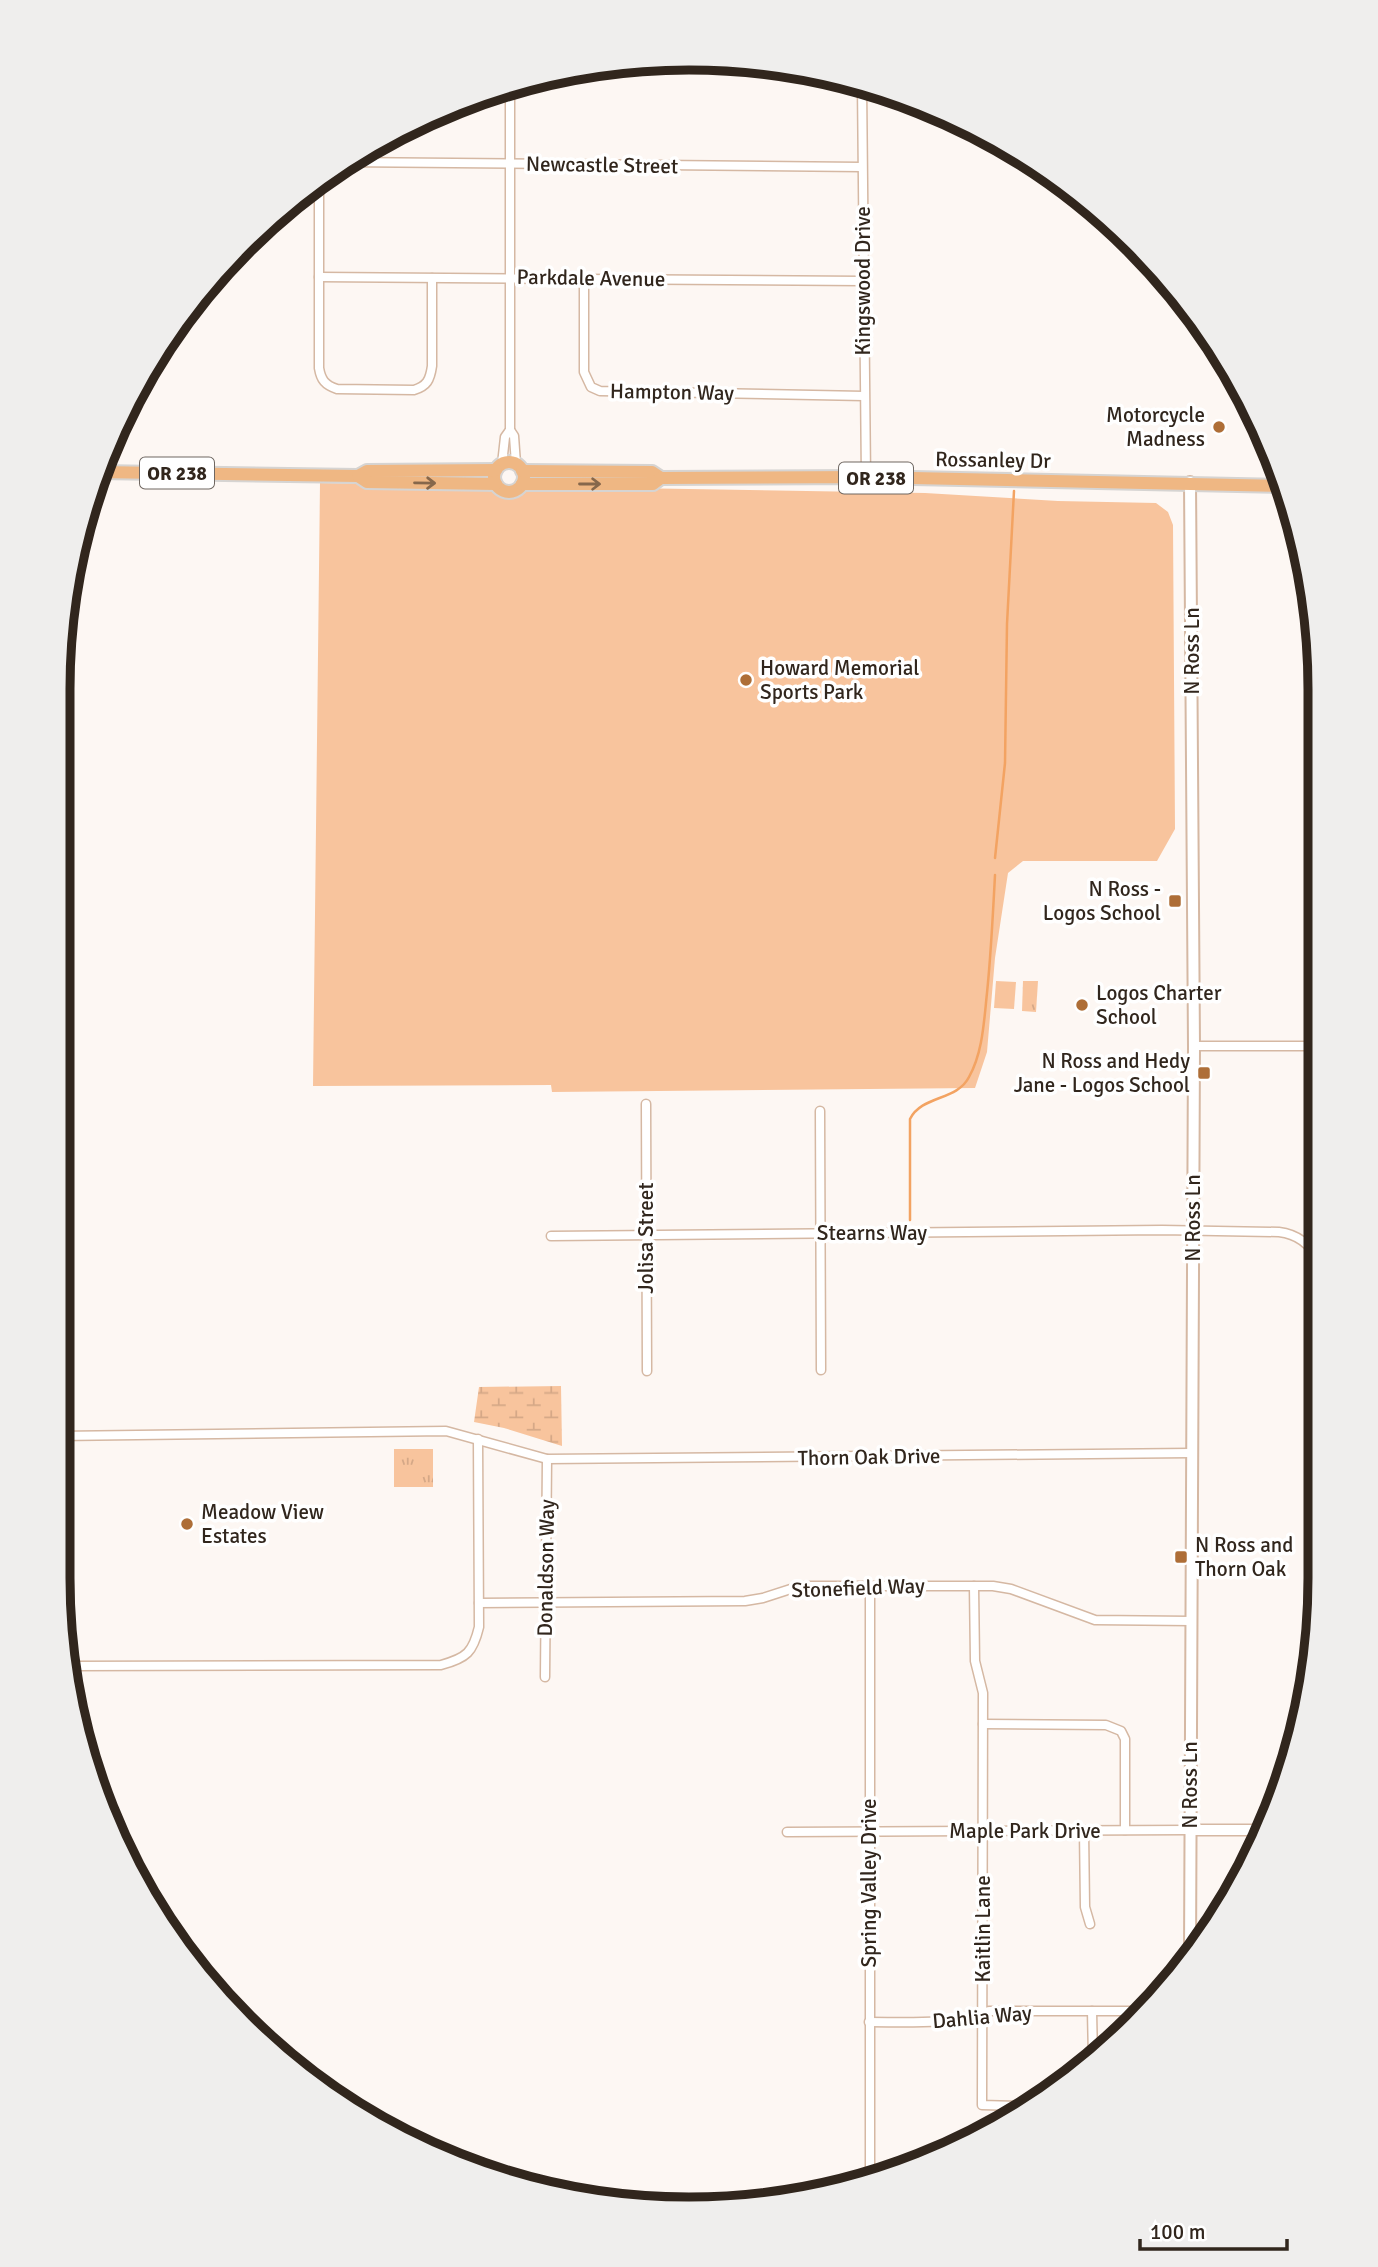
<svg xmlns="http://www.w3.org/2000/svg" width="1378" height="2267" viewBox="0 0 1378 2267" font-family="Signika,sans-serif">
<defs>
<pattern id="wetland-marsh" width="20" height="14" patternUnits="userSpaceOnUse" patternTransform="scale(1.75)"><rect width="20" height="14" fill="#f8c49d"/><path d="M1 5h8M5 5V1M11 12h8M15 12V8" fill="none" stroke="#d5a887"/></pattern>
<pattern id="park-tufts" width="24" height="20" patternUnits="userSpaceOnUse" patternTransform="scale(1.75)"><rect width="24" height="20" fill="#f8c49d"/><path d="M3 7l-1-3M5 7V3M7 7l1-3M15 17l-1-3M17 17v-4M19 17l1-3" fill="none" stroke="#d5a887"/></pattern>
</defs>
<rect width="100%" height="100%" fill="#fdf7f3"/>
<g fill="#f8c49d">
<polygon points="320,483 925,493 1058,501 1156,503 1168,512 1173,525 1175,829 1157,861 1023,861 1008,873 995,958 987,1052 975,1088 552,1092 551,1085 313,1086"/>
<polygon points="996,981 1016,982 1014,1009 994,1008"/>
</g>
<polygon fill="url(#wetland-marsh)" points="561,1386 562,1446 504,1428 474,1422 479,1387"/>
<g fill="url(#park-tufts)">
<polygon points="1023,981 1038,981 1036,1012 1022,1011"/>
<rect x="394" y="1449" width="39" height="38"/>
</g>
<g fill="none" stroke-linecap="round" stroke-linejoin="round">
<g stroke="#f3a362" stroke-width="2.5">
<polyline points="995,858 1005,763 1007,624 1014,491"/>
<path d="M910,1220v-101c12,-24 47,-18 59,-42 14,-25 15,-57 18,-84 4,-39 6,-79 8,-118"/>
</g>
<defs>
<g id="minor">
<polyline points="862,85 866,477"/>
<polyline points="342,162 862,167"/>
<path d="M319,180v188c2,12 6,17 18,21l77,1c13,-4 16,-10 18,-24v-88"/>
<polyline points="319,277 863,281"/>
<polyline points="584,278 584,372 591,387 600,391 864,396"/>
<polyline points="510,430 514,436 516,464"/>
<polyline points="502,464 505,437 510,430 510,87"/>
<polyline points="1194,1046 1319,1046"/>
<polyline points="646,1104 647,1371"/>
<polyline points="820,1111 821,1370"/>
<path d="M551,1236l611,-6 117,2c18,2 32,13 40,29"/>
<polyline points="58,1436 446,1431 547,1459 1191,1453"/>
<polyline points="974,1586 975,1661 983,1693 982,2105 1023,2106"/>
<polyline points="479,1603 745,1601 763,1598 800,1586 993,1586 1011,1589 1095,1620 1191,1621"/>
<path d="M72,1666l369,-1c26,-7 32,-13 38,-38l-1,-188"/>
<polyline points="545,1677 547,1459"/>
<polyline points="983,1724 1106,1725 1121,1731 1125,1739 1125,1830"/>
<polyline points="1084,1830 1085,1907 1090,1924"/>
<polyline points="787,1832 1190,1830"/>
<polyline points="1092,2011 1093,2058"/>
<path d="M869,2022c42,0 80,3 120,-11h147"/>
<polyline points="870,2179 870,1586"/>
</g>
<polyline id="tertiary" points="1190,1830 1262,1830"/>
<polyline id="secondary" points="1190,1954 1194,1046 1190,482"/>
<g id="primary">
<circle cx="509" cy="477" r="15"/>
<polyline points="522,471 652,472 661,478"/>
<polyline points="98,472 358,476 367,471 496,470"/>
<polyline points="358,476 367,482 496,484"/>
<polyline points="661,478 866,477 1282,486"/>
<polyline points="522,484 653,484 661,478"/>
</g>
</defs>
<use href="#minor" stroke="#d5b8a3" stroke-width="11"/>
<use href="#tertiary" stroke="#d5b8a3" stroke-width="13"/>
<use href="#secondary" stroke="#d5b8a3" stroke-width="14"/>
<use href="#primary" stroke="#d6d4d2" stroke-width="16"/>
<use href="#minor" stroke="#fff" stroke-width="8"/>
<use href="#tertiary" stroke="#fff" stroke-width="10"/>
<use href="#secondary" stroke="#fff" stroke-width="10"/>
<use href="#primary" stroke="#efb783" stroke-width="12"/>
</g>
<defs><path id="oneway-shaft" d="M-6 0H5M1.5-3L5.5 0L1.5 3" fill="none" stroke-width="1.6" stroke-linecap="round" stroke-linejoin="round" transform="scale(1.75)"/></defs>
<g stroke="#86674b">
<use href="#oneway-shaft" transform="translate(425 483) rotate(1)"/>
<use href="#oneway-shaft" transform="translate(590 484)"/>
</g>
<g fill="#ae6e37" stroke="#fff" stroke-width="2.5">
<circle cx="1219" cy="427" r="7"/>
<circle cx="746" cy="680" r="7"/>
<rect x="1168" y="894" width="14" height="14" rx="3.5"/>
<circle cx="1082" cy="1005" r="7"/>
<rect x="1197" y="1066" width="14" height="14" rx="3.5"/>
<circle cx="187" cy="1524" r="7"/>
<rect x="1174" y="1550" width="14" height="14" rx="3.5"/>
</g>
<g text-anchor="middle" stroke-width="7" stroke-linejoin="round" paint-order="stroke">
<g fill="#fff" stroke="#6f6761" stroke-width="2">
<rect x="140" y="457.5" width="74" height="31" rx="5"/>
<rect x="839" y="462.5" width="74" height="31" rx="5"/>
</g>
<g font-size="19" font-weight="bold" fill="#31261d">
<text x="177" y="480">OR 238</text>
<text x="876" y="485">OR 238</text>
</g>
<g font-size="21" fill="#31261d" stroke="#fff">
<text transform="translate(602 165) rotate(1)" y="7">Newcastle Street</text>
<text transform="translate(591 278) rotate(1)" y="7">Parkdale Avenue</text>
<text transform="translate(863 281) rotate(-90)" y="7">Kingswood Drive</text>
<text transform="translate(672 392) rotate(1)" y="7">Hampton Way</text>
<text transform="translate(993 460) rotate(1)" y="7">Rossanley Dr</text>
<text transform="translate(1192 651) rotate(-90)" y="7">N Ross Ln</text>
<text transform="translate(1193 1218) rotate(-90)" y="7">N Ross Ln</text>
<text x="872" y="1240">Stearns Way</text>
<text transform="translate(646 1238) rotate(-90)" y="7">Jolisa Street</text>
<text transform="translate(869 1457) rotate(-1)" y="7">Thorn Oak Drive</text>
<text transform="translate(546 1568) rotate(-89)" y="7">Donaldson Way</text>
<text transform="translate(858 1588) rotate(-2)" y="7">Stonefield Way</text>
<text transform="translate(1190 1785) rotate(-90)" y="7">N Ross Ln</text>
<text x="1025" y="1838">Maple Park Drive</text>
<text transform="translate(869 1883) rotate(-90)" y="7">Spring Valley Drive</text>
<text transform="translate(983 1929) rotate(-90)" y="7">Kaitlin Lane</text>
<text transform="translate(982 2017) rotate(-5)" y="7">Dahlia Way</text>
</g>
<g font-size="21" fill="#31261d" stroke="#fff" text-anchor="start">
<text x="1205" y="422" text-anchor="end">Motorcycle<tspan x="1205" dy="24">Madness</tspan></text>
<text x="760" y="675">Howard Memorial<tspan x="760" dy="24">Sports Park</tspan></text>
<text x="1161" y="896" text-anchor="end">N Ross -<tspan x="1161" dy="24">Logos School</tspan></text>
<text x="1096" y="1000">Logos Charter<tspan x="1096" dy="24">School</tspan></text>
<text x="1190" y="1068" text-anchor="end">N Ross and Hedy<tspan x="1190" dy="24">Jane - Logos School</tspan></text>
<text x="201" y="1519">Meadow View<tspan x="201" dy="24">Estates</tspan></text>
<text x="1195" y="1552">N Ross and<tspan x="1195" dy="24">Thorn Oak</tspan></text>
</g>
</g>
<path d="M0 0H1378V2267H0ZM689 70H689A619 619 0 0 1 1308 689V1578A619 619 0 0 1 689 2197H689A619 619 0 0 1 70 1578V689A619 619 0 0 1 689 70Z" fill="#efeeed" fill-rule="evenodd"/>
<path fill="none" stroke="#31261d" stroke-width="9" d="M689 70H689A619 619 0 0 1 1308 689V1578A619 619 0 0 1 689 2197H689A619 619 0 0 1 70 1578V689A619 619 0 0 1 689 70Z"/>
<path d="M1140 2239v10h147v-10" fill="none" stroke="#31261d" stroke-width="3.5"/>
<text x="1150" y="2239" font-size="21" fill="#31261d" stroke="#ffffff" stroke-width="5" paint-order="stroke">100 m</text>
</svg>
